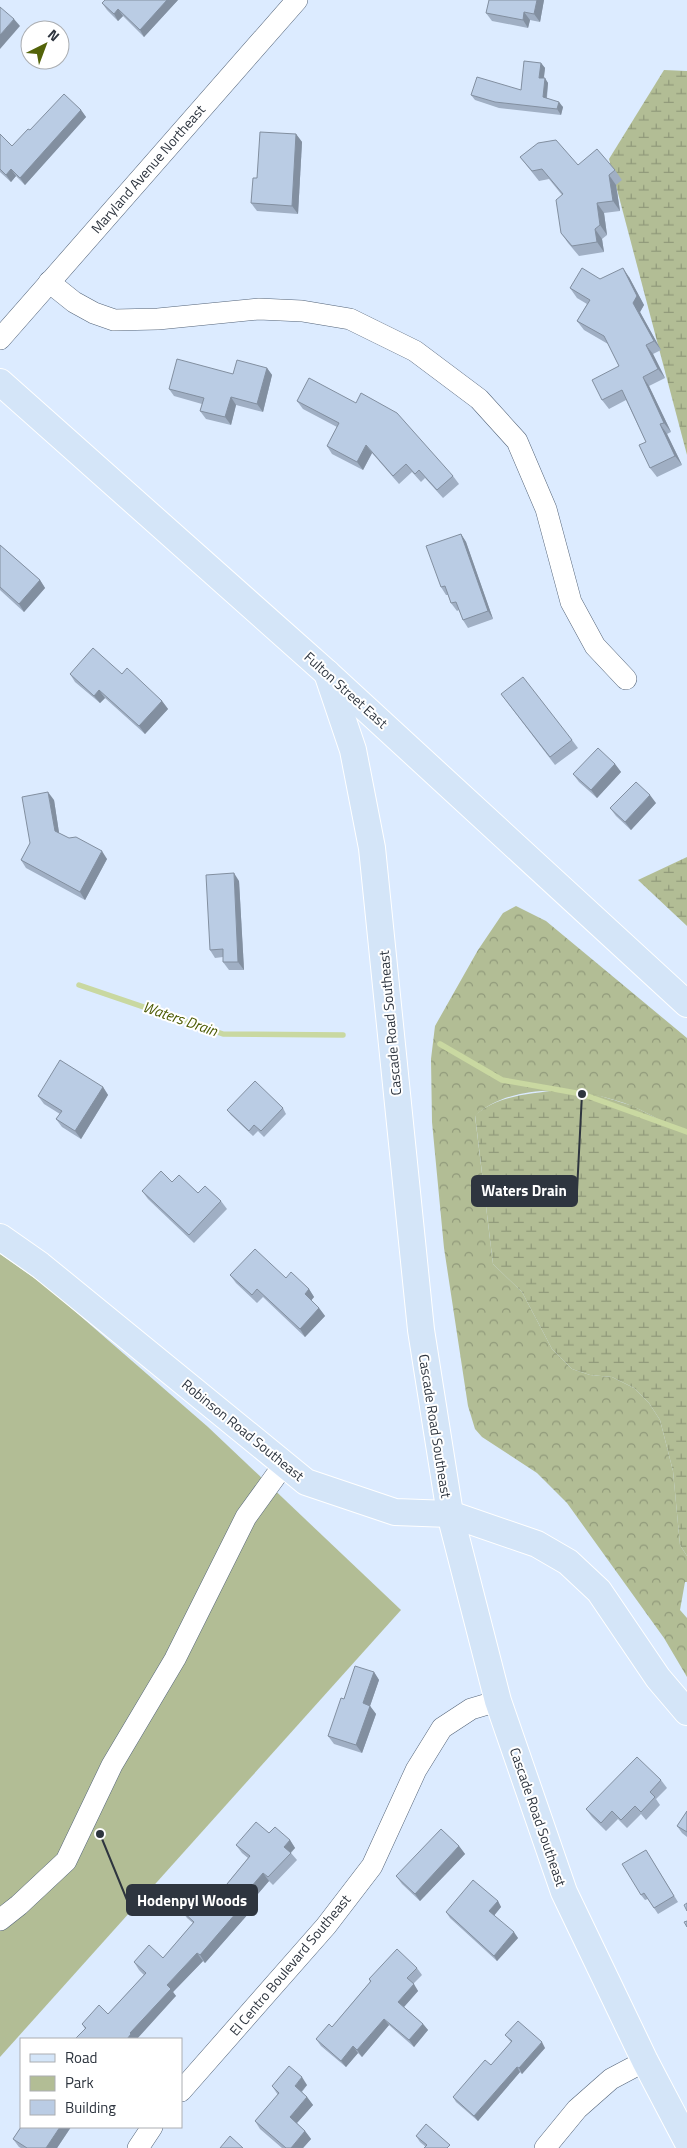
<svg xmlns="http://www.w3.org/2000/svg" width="687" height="2148" viewBox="0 0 687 2148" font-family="'Titillium Web',sans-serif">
<defs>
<pattern id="forest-crowns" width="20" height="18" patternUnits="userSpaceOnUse" patternTransform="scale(1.25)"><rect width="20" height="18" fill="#b2bd95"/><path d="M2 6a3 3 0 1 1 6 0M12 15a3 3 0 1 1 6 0" fill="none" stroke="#919a7b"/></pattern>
<pattern id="wetland-marsh" width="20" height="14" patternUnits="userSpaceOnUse" patternTransform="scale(1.25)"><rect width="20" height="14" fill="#b2bd95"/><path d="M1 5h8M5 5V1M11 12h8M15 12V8" fill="none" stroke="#919a7b"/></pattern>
</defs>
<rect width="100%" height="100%" fill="#dcebff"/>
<path fill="url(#forest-crowns)" d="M516,906l30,15 141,117v96c-19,-8 -36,-20 -55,-28 -45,-18 -118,-26 -157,10l18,148 29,28 30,57 20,20 18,6 22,2 22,11 15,15 11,17 13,51 7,74 7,11v26h-2l-5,28 7,8v59l-23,-39 -97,-135 -30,-30 -55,-36 -7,-8 -7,-23 -24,-158 -12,-126 -1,-63 4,-33 43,-76 25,-37z"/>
<g fill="url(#wetland-marsh)">
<polygon points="664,70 687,71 687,455 609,159"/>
<polygon points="687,857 687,926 638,880"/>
<path d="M559,1090l35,4 39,12 54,28v422l-7,-11 -7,-74 -13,-51 -11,-17 -15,-15 -22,-11 -22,-2 -18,-6 -20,-20 -30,-57 -29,-28 -18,-149c24,-20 54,-21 84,-25z"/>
</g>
<polygon fill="#b2bd95" points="0,1254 47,1287 208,1427 401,1610 0,2057"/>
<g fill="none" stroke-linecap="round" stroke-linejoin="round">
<g stroke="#c9d8a1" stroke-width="5.5">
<polyline points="79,985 223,1034 343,1035"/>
<polyline points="440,1044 502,1080 582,1094 687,1132"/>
</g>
<defs>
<g id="minor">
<polyline points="49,282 74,302 94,313 114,320 158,319 259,309 302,311 350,319 415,351 479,399 517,441 546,509 571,602 595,646 626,679"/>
<polyline points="0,339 297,0"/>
<polyline points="0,1920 19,1905 66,1861 112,1765 175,1659 246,1517 285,1463"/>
<polyline points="181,2091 326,1926 372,1866 416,1770 442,1728 471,1709 498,1701"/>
<polyline points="138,2148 152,2127"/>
<polyline points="545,2148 577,2109 611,2079 645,2061"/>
</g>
<g id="major">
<polyline points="0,382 327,673 687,1004"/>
<polyline points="327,673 353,750 372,848 421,1330 450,1514 498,1701 564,1892 645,2061 687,2141"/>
<polyline points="0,1237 40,1265 306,1482 395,1512 450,1514 537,1544 568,1562 599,1591 658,1678 687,1712"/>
</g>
</defs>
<use href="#minor" stroke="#546479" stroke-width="22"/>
<use href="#major" stroke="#fff" stroke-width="28"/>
<use href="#minor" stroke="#fff" stroke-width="21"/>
<use href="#major" stroke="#d4e5f8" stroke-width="26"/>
</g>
<g fill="#a0afc4">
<polygon points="178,0 144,37 123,16 118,21 107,10 102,3"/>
<polygon points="489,0 544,0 540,22 530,20 528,28 492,21 486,13"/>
<polygon points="541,63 545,68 544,78 548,83 547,98 563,107 561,115 499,108 475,100 471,95 521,90"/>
<polygon points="81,110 86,117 25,185 16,176 11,182 0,172 0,134 12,146 30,130"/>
<polygon points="296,134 302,142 298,214 257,211 251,203 257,178"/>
<polygon points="520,157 615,170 622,180 616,185 620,211 604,213 607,235 602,239 604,252 579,256 568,243 561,233 562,195 549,179 539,181"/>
<polygon points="629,277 644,305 640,312 661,350 653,354 665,378 649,386 671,432 667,434 682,465 657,477 650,468 646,442 626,400 609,409 602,400 619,366 608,344 584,330 577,321 587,304 577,298 570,288 600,279"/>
<polygon points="267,368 272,375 263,412 236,405 231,425 206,419 200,411 202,404 174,396 169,389"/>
<polygon points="297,401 453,476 459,484 443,498 425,478 421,482 412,472 399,484 372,453 363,470 332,454 327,446 337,427 303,409"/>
<polygon points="461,534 466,542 493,619 468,628 463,620 459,610 457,611 451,603 448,595 446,595 441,587"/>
<polygon points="0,545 40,580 45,588 24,612 0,590"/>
<polygon points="70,674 122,674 162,701 168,709 145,734 105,698 100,703 75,682"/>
<polygon points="501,694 572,740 578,748 555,765"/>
<polygon points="615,764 621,772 597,798 579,782 573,774"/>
<polygon points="54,800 59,833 107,859 85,900 26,868 21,860"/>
<polygon points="656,803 631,830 616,816 610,808"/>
<polygon points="239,881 244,970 229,970 223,962 223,957 215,958 210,950"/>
<polygon points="103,1087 108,1095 81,1139 62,1127 56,1119 60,1114 44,1104 38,1096"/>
<polygon points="283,1108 286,1114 264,1137 258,1131 253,1136 231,1115 227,1110"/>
<polygon points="142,1191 198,1193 221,1201 227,1209 194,1243 148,1199"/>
<polygon points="230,1275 286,1278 309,1289 314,1297 311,1300 319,1308 325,1316 305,1337 263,1297 257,1303 236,1283"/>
<polygon points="374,1672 379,1680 370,1706 376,1714 362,1753 334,1744 328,1736 344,1699"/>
<polygon points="661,1780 667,1788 656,1799 660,1805 646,1820 641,1814 627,1828 618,1819 606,1831 592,1817 586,1809"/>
<polygon points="687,1811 687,1837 682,1833 677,1826"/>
<polygon points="269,1833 290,1840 295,1848 291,1853 297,1860 273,1885 269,1881 246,1908 249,1913 205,1963 203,1961 173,1992 176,1996 85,2029 82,2024 108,2014 144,1975 139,1970 134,1962 163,1958 193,1923 187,1918 181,1910 213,1901 248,1858 242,1853 236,1845"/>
<polygon points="459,1846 465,1854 420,1901 402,1884 396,1876"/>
<polygon points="649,1855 678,1902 658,1914 648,1899 645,1900 641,1895"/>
<polygon points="498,1901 501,1907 494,1915 518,1938 497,1961 450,1918 446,1912"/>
<polygon points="417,1968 422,1975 413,1984 418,1991 404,2007 423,2024 428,2030 414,2047 389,2025 362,2057 358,2053 346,2067 321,2046 316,2039 332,2027 370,1982 369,1979"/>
<polygon points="505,2035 545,2048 522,2074 520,2072 478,2121 456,2102 453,2097 491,2065 511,2042"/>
<polygon points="307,2085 302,2092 307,2097 313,2105 297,2123 305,2131 311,2139 303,2148 282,2148 260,2129 255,2121 278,2095 272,2086"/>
<polygon points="21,2127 71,2127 57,2148 21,2148 19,2147 13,2139"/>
<polygon points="416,2136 450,2145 426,2147 420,2142"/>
</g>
<g fill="#828fa0">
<polygon points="167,0 178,0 144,37 140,30"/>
<polygon points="537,0 544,0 540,22 534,14"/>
<polygon points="118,9 123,16 118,21 114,14"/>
<polygon points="524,12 530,20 528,28 523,20"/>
<polygon points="14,19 20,26 0,49 0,35"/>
<polygon points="541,63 545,68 543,83 539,78"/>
<polygon points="545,78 548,83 546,102 543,97"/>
<polygon points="559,102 563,107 561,115 557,109"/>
<polygon points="81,110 86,117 25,185 20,178"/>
<polygon points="296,134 302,142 298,214 292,206"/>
<polygon points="11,169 16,176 11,182 6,175"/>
<polygon points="609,175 616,185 620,211 613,201"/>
<polygon points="597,203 604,213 607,235 600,225"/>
<polygon points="595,229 602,239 604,252 597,242"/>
<polygon points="623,268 629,277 644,305 640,312 661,350 654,341 633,303"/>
<polygon points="646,345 653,354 665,378 658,369"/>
<polygon points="267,368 272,375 263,412 257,404"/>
<polygon points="643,377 649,386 671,432 664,423"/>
<polygon points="231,397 236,405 231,425 225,417"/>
<polygon points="660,424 667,434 682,465 675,456"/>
<polygon points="366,445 372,453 363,470 357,462"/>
<polygon points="461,534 466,542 493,619 488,611"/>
<polygon points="40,580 45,588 24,612 19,604"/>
<polygon points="99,690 105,698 100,703 94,696"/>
<polygon points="162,701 168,709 145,734 139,726"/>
<polygon points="615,764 621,772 597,798 591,790"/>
<polygon points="48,792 54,800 60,839 55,831"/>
<polygon points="650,795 656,803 631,830 625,822"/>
<polygon points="102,851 107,859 85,900 80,892"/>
<polygon points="234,873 239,881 244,970 238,962"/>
<polygon points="103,1087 108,1095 81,1139 75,1131"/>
<polygon points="309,1289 314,1297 310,1302 305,1294"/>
<polygon points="319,1308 325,1316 305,1337 300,1329"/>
<polygon points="374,1672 379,1680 370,1706 376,1714 362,1753 356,1745 363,1703"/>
<polygon points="290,1840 295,1848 289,1854 284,1847"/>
<polygon points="459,1846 465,1854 420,1901 415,1894"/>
<polygon points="263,1873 269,1881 246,1908 249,1913 205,1963 200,1955 239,1901"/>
<polygon points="498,1901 501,1907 493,1917 489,1911"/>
<polygon points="514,1932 518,1938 497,1961 494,1956"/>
<polygon points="197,1953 203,1961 173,1992 176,1996 137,2039 127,2039 130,2033 167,1985"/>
<polygon points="414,1984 418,1991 403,2008 398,2002"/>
<polygon points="384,2019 389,2025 362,2057 357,2050"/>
<polygon points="423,2024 428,2030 414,2047 409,2040"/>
<polygon points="542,2042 545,2048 522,2074 519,2068"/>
<polygon points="353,2046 358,2053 346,2067 341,2061"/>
<polygon points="517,2067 520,2072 478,2121 474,2116"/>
<polygon points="302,2077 307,2085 300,2093 295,2086"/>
<polygon points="307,2097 313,2105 295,2125 290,2117"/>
<polygon points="60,2127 71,2127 57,2148 46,2148"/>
<polygon points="305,2131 311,2139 303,2148 291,2148"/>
</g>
<g fill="#bacce4" stroke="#828fa0">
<polygon points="105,0 167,0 140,30 118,9 114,14 102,3"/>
<polygon points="489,0 537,0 534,14 524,12 523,20 486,13"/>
<polygon points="0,7 14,19 0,35"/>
<polygon points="524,61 541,63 539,78 545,78 543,97 559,102 557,109 495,102 471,95 477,77 521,90"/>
<polygon points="64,94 81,110 20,178 11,169 6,175 0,169 0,134 12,146 28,129 30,130"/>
<polygon points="260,132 296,134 292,206 251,203 253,178 257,178"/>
<polygon points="556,140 578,165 597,149 615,170 609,175 613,201 597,203 600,225 595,229 597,242 572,246 561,233 556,200 563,194 542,169 532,171 520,157 538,143"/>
<polygon points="582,268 600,279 623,268 637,296 633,303 654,341 646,345 658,369 643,377 664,423 660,424 675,456 650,468 639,445 646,442 622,390 602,400 592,380 619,366 604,336 577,321 590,300 570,288"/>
<polygon points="177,359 233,374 237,360 267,368 257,404 231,397 225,417 200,411 204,398 169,389"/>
<polygon points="309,378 356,403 361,393 397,413 453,476 437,490 419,470 415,474 406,464 393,476 366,445 357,462 327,446 339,423 297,401"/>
<polygon points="461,534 488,611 463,620 456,602 451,603 445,586 441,587 426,546"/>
<polygon points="0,545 40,580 19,604 0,587"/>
<polygon points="93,648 122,674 127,668 162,701 139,726 99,690 94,696 70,674"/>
<polygon points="523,677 572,740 550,757 501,694"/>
<polygon points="598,748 615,764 591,790 573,774"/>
<polygon points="636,782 650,795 625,822 610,808"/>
<polygon points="48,792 55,831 69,838 76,837 102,851 80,892 21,860 30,843 22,797"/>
<polygon points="234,873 238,962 223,962 223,949 210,950 206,875"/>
<polygon points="60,1060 103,1087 75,1131 56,1119 62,1111 38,1096"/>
<polygon points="255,1081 283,1108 261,1131 254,1125 249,1131 227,1110"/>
<polygon points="161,1171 172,1182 179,1175 198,1193 205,1186 221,1201 189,1235 142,1191"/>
<polygon points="255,1249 286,1278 291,1272 309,1289 305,1294 319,1308 300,1329 257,1289 252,1295 230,1275"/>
<polygon points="355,1666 374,1672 363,1703 370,1706 356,1745 328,1736 341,1698 344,1699"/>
<polygon points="637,1757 661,1780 650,1792 655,1797 641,1812 635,1806 621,1820 612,1811 601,1823 586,1809"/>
<polygon points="687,1811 687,1832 677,1826"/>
<polygon points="256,1822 269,1833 275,1827 290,1840 284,1847 291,1853 268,1877 263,1873 239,1901 243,1905 200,1955 197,1953 167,1985 171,1989 130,2033 131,2034 127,2039 75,2039 86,2028 82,2024 99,2005 108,2014 146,1973 134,1962 149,1945 163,1958 194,1922 181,1910 200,1889 213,1901 250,1856 236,1845"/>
<polygon points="441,1829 459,1846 415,1894 396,1876"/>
<polygon points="646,1850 674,1896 654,1908 644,1893 641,1895 622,1864"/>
<polygon points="473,1880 498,1901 489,1911 514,1932 494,1956 446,1912"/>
<polygon points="687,1903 687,1911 684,1905"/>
<polygon points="687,1921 687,1927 684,1922"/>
<polygon points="397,1949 417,1968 407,1978 414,1984 398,2002 423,2024 409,2040 384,2019 357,2050 353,2046 341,2061 316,2039 329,2024 332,2027 371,1981 369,1979"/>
<polygon points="518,2021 542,2042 519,2068 517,2067 474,2116 453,2097 485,2060 491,2065 512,2041 505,2035"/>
<polygon points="289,2066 302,2077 295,2086 307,2097 290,2117 305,2131 291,2148 286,2148 255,2121 279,2093 272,2086"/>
<polygon points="426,2124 450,2145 447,2148 424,2148 427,2145 416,2136"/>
<polygon points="21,2127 60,2127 46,2148 27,2148 13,2139"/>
<polygon points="230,2136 243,2148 220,2148"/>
</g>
<g text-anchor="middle" stroke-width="4" stroke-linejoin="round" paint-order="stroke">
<g font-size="14" fill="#2e353f" stroke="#fff">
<text transform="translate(148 169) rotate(-49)" y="5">Maryland Avenue Northeast</text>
<text transform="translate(346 690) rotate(42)" y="5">Fulton Street East</text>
<text transform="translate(390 1023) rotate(-95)" y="5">Cascade Road Southeast</text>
<text transform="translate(435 1426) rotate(81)" y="5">Cascade Road Southeast</text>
<text transform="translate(243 1430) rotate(39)" y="5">Robinson Road Southeast</text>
<text transform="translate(538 1817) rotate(71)" y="5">Cascade Road Southeast</text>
<text transform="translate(290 1965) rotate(-50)" y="5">El Centro Boulevard Southeast</text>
</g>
<g font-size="15" font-style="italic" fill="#4a5900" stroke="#fff">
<text transform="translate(180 1019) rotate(19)" y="5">Waters Drain</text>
</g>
</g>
<path fill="none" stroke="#2e353f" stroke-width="2" d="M582 1094L577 1191M100 1834L127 1900"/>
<g fill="#2e353f" stroke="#fff" stroke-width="2">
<circle cx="582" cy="1094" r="5"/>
<circle cx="100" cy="1834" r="5"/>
</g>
<g fill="#2e353f" stroke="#2e353f" stroke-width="2">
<rect x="472" y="1176" width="105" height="30" rx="5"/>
<rect x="127" y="1885" width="130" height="30" rx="5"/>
</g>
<g font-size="15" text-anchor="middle" font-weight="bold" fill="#fff">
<text x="524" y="1196">Waters Drain</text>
<text x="192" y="1906">Hodenpyl Woods</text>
</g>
<rect x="20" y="2038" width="162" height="90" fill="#ffffff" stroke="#abaeb2"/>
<rect x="30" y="2054" width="25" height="8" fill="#d4e5f8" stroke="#abaeb2"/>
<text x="65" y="2063" font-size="15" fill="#2e353f">Road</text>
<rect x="30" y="2076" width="25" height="15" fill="#b2bd95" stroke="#abaeb2"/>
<text x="65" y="2088" font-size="15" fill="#2e353f">Park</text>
<rect x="30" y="2100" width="25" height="15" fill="#bacce4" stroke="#abaeb2"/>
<text x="65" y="2113" font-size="15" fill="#2e353f">Building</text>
<g transform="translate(45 45) rotate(42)"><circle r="24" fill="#ffffff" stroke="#abaeb2"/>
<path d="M0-4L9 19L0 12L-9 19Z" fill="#536309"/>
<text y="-8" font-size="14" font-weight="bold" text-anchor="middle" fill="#2e353f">N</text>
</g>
</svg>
